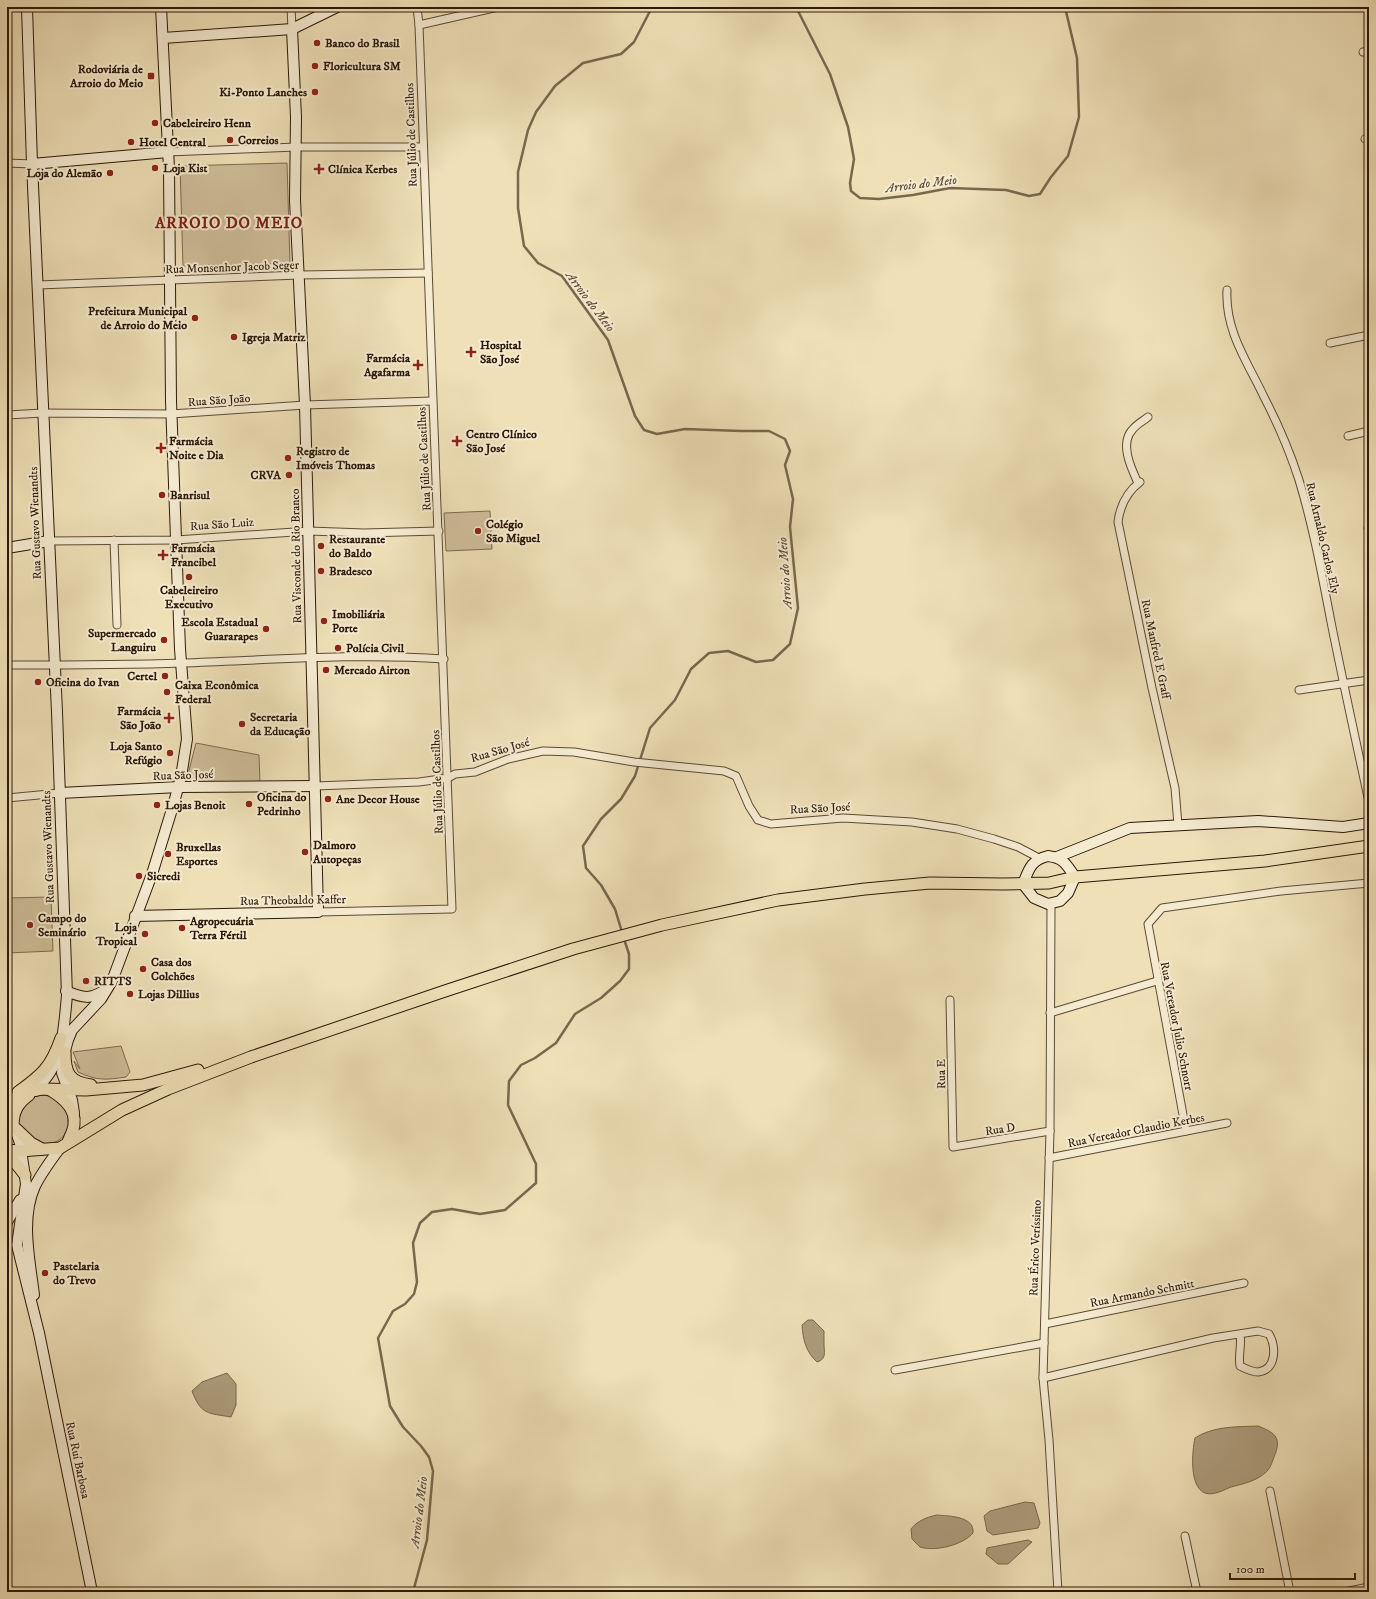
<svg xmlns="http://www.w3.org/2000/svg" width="1376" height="1599" viewBox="0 0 1376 1599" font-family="'IM FELL DW Pica',serif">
<rect width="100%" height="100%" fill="#efe0b8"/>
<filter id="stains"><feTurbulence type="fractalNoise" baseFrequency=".005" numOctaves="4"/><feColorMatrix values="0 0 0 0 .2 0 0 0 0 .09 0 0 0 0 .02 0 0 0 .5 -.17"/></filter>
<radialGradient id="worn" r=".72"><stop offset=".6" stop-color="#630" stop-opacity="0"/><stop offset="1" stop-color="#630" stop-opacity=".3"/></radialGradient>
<g fill="#cebe9a" stroke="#7d6b52">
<polygon points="287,163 290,263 183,266 180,166"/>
<polygon points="490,511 492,549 446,551 444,513"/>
<polygon points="196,743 259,755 260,783 186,782"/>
<polygon points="51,897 53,951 7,953 7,898"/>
<path d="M121,1046l9,26 -4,5c-20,3 -29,4 -48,-5l-4,-11 6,8 -7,-17z"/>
<path d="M41,1095c28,0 39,39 12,48 -4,2 -8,2 -12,2 -6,-4 -19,-13 -22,-18 -6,-14 9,-30 22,-32z"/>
</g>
<g fill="#ad9c7c" stroke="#79674e">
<path d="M808,1320h5l11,11c0,4 0,8 0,13 0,8 3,15 -7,18 -11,-10 -14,-22 -15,-37z"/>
<path d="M227,1373l9,11v21l-5,12c-23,-4 -30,-2 -39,-26l10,-9z"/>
<path d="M1258,1426c18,7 24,12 16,31 -2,6 -4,12 -9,16 -9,8 -22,11 -34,14 -7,3 -18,9 -26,6 -16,-6 -13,-42 -10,-55 19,-12 40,-11 63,-12z"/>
<polygon points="1025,1502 1034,1503 1040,1523 1038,1528 993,1535 987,1531 984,1516 990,1511"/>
<path d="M937,1515c11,1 38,1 36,18 -10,12 -38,19 -53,14l-8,-8 -1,-10c6,-8 16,-12 26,-14z"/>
<polygon points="1028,1540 1032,1542 1008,1564 998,1564 986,1554 987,1548"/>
</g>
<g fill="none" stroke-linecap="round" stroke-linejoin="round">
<g stroke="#79674e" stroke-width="2.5">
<polyline points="666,7 683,7"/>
<polyline points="796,7 830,74 848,127 854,159 850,183 851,191 860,198 879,199 913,195 950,188 1006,190 1029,196 1040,194 1051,177 1068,156 1079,117 1077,58 1065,7"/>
<polyline points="622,932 615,909 601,885 586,868 583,846 601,819 621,799 635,776 650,728 675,700 691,669 709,653 728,651 756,662 773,660 790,644 798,608 790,527 793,499 785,465 790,451 785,439 769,431 741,431 685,429 657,434 644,430 635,416 608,340 562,276 538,263 524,246 518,208 518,172 528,130 536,112 555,86 583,63 621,54 634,42 650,11 657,7"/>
<polyline points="413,1592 427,1540 433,1471 429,1457 421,1446 403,1427 390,1406 378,1338 393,1311 405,1304 414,1294 417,1282 413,1243 420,1223 432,1212 452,1209 480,1214 505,1210 536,1183 536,1164 508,1105 509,1081 521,1065 535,1058 556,1043 575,1014 601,998 620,981 629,969 629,954 624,939"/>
</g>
<defs>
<g id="street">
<polyline points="291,7 292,29"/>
<polyline points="419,25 498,7"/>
<polyline points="1363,52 1369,51"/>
<polyline points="1365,139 1369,138"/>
<polyline points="168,152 296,147 423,147"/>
<polyline points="7,163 32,164"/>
<polyline points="38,285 299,275 428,273"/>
<path d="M1227,290c-2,41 20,71 37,107 14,27 26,55 35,83 14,46 23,95 32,142 12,60 25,120 38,180"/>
<polyline points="1330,343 1369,335"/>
<polyline points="7,415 43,413 171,414 305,405 432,401"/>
<polyline points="1348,436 1369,431"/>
<path d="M1140,482c-13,10 -20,24 -22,40l34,166 23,100 3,37"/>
<path d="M1138,483c-7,-15 -19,-40 -5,-54 4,-5 10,-8 15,-12"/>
<polyline points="1368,528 1369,528"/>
<polyline points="114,540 117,625"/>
<polyline points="49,541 176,540 309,531 364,533 439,531"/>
<path d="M7,665c59,0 117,0 176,-2 87,-3 174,-10 261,-4"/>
<polyline points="1299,690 1369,680"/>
<polyline points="315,786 419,782 448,778 455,774 475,772 508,759 543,751 574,752 634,762 724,771 736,776 749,806 758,820 771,824 843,818 912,822 957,829 994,839 1018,847 1039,858"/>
<polyline points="7,798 60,793"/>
<polyline points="1048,904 1051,908 1050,1131 1043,1378 1049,1440 1058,1592"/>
<polyline points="318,912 452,909 419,25 417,7"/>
<polyline points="950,1000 953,1147 1050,1131"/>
<polyline points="1050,1013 1157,981"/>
<polyline points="1186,1131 1148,924 1162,908 1281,891 1369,883"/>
<polyline points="1049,1158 1227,1123"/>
<polyline points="1045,1324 1244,1283"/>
<polyline points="895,1370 1044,1343"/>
<path d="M1043,1378l170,-40 45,-7 11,3c7,12 8,36 -11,38 -6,0 -12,-3 -18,-6 -2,-11 2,-21 0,-32"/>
<polyline points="1270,1491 1290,1592"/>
<polyline points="1185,1536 1197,1592"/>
<polyline points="1344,1592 1369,1587"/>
</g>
<g id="secondary">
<path d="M27,7l5,157 25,548 10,283c-2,22 -4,55 -15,74 -4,8 -11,15 -17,22"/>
<polyline points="163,38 292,29 337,7"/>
<polyline points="32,164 168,152"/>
<polyline points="7,548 49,541"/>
<polyline points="60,793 179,787 315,786"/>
<path d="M1048,856c16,2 18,8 27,21l-7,16 -8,8 -12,3 -14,-6 -11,-14c6,-15 8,-24 25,-28z"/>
<polyline points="1057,857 1130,828 1258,821 1343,827 1369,823"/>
<polyline points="135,916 318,912 305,405 295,200 296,117 292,29"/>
<path d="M66,991c17,7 24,9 39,-1"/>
<polyline points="74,1113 72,1100 62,1073 63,1058 68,1040 72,1030 101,999 112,981 152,874 173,806 181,777 187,739 180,649 171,401 169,169 161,7"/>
<polyline points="14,1127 20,1143 26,1184 17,1245 39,1333 92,1592"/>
<polyline points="7,1222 20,1200"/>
<path d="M34,1295c-4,-34 -14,-76 1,-109 7,-14 16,-26 25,-38"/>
</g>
<g id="primary">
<path d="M65,1052c0,21 4,30 26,33"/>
<path d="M50,1090c12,7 26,19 24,34 0,6 -4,12 -6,18"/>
<path d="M18,1092c24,-17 33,-25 43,-54"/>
<path d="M29,1095c-11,8 -16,16 -16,31l18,17 11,6"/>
<polyline points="7,1102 26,1092 42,1089 86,1090 143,1085 198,1070"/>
<polyline points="7,1150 20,1151 60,1148 122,1110 168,1089 251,1057 445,991 573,949 662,925 778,900 865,889 930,883 1003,884 1049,883 1075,877 1265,861 1369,846"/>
<polyline points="7,1157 13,1160 25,1175"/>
</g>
</defs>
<use href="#street" stroke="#5d4a35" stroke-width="9"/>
<use href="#secondary" stroke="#2c1809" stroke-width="12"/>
<use href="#primary" stroke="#2c1809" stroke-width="13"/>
<use href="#street" stroke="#f5ebd1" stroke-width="7"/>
<use href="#secondary" stroke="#f5ebd1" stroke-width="10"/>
<use href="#primary" stroke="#efe0b8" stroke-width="11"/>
</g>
<g fill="#8f2418" stroke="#f5ebd1" stroke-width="1.5">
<circle cx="317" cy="43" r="4"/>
<circle cx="315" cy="66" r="4"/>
<rect x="147" y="72" width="8" height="8" rx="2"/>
<circle cx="315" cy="92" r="4"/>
<circle cx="155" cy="123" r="4"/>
<circle cx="230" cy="140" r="4"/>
<circle cx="131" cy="142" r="4"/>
<circle cx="155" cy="168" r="4"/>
<path d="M317 163h4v4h4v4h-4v4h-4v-4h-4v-4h4z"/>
<circle cx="110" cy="173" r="4"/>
<circle cx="195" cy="318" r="4"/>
<circle cx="234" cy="337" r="4"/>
<path d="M469 346h4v4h4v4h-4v4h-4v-4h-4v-4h4z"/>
<path d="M416 359h4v4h4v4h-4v4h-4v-4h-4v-4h4z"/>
<path d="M455 435h4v4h4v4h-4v4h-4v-4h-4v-4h4z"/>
<path d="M159 442h4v4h4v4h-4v4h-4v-4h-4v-4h4z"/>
<circle cx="288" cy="458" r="4"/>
<circle cx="289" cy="475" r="4"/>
<circle cx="162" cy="495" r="4"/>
<circle cx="478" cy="531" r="4"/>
<circle cx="321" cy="546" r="4"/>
<path d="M161 549h4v4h4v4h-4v4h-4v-4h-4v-4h4z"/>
<circle cx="321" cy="571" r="4"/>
<circle cx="189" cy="577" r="4"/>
<circle cx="324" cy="621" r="4"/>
<circle cx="266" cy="629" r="4"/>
<circle cx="164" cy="640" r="4"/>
<circle cx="338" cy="648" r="4"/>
<circle cx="326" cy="670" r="4"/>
<circle cx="165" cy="676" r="4"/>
<circle cx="38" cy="682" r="4"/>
<circle cx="167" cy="692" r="4"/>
<path d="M167 712h4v4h4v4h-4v4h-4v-4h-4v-4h4z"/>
<circle cx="242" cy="724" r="4"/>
<circle cx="170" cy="753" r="4"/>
<circle cx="328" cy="799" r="4"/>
<circle cx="249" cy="804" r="4"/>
<circle cx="157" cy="805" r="4"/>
<circle cx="305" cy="852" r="4"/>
<circle cx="168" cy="854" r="4"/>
<circle cx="139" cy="876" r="4"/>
<circle cx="30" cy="925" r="4"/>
<circle cx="182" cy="928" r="4"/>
<circle cx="145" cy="934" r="4"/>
<circle cx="143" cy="969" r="4"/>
<circle cx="86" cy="981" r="4"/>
<circle cx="130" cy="994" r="4"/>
<circle cx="45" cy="1273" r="4"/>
</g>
<g text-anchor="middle" stroke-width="4" stroke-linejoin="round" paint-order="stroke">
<g font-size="12" font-weight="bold" fill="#2c1809" stroke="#f5ebd1" text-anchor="start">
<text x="325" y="47">Banco do Brasil</text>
<text x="323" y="70">Floricultura SM</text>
<text x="143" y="73" text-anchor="end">Rodoviária de<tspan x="143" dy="14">Arroio do Meio</tspan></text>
<text x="307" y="96" text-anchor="end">Ki-Ponto Lanches</text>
<text x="163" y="127">Cabeleireiro Henn</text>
<text x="238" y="144">Correios</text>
<text x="139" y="146">Hotel Central</text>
<text x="163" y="172">Loja Kist</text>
<text x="328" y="173">Clínica Kerbes</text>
<text x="102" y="177" text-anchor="end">Loja do Alemão</text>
<text x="187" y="315" text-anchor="end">Prefeitura Municipal<tspan x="187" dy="14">de Arroio do Meio</tspan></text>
<text x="242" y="341">Igreja Matriz</text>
<text x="480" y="349">Hospital<tspan x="480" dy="14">São José</tspan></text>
<text x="410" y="362" text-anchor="end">Farmácia<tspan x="410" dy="14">Agafarma</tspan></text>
<text x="466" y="438">Centro Clínico<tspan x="466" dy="14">São José</tspan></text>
<text x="169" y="445">Farmácia<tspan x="169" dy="14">Noite e Dia</tspan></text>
<text x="296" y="455">Registro de<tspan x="296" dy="14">Imóveis Thomas</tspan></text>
<text x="281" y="479" text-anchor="end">CRVA</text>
<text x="170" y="499">Banrisul</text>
<text x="486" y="528">Colégio<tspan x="486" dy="14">São Miguel</tspan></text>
<text x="329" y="543">Restaurante<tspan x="329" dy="14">do Baldo</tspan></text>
<text x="171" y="552">Farmácia<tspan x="171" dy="14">Francibel</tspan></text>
<text x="329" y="575">Bradesco</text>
<text x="189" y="594" text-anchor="middle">Cabeleireiro<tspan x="189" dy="14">Executivo</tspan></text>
<text x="332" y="618">Imobiliária<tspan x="332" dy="14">Porte</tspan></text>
<text x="258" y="626" text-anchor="end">Escola Estadual<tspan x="258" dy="14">Guararapes</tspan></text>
<text x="156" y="637" text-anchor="end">Supermercado<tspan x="156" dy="14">Languiru</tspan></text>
<text x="346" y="652">Polícia Civil</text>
<text x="334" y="674">Mercado Airton</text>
<text x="157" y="680" text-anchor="end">Certel</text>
<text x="46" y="686">Oficina do Ivan</text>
<text x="175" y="689">Caixa Econômica<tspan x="175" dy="14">Federal</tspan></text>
<text x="161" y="715" text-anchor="end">Farmácia<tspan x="161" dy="14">São João</tspan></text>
<text x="250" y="721">Secretaria<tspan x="250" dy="14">da Educação</tspan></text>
<text x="162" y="750" text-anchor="end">Loja Santo<tspan x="162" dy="14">Refúgio</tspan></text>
<text x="257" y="801">Oficina do<tspan x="257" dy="14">Pedrinho</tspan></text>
<text x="336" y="803">Ane Decor House</text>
<text x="165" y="809">Lojas Benoit</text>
<text x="313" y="849">Dalmoro<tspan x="313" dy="14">Autopeças</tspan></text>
<text x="176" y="851">Bruxellas<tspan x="176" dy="14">Esportes</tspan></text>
<text x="147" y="880">Sicredi</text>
<text x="38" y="922">Campo do<tspan x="38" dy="14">Seminário</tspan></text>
<text x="190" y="925">Agropecuária<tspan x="190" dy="14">Terra Fértil</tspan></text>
<text x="137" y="931" text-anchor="end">Loja<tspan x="137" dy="14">Tropical</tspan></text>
<text x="151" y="966">Casa dos<tspan x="151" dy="14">Colchões</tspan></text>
<text x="94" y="985">RITTS</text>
<text x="138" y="998">Lojas Dillius</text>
<text x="53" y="1270">Pastelaria<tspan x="53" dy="14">do Trevo</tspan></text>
</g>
<g font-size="12" fill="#2c1809" stroke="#f5ebd1">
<text transform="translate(411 135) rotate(-92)" y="4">Rua Júlio de Castilhos</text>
<text transform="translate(232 267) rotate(-2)" y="4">Rua Monsenhor Jacob Seger</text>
<text transform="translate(219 400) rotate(-4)" y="4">Rua São João</text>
<text transform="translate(424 459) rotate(-93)" y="4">Rua Júlio de Castilhos</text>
<text transform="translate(35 523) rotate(-92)" y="4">Rua Gustavo Wienandts</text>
<text transform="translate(222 524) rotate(-4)" y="4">Rua São Luiz</text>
<text transform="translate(1323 538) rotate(77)" y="4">Rua Arnaldo Carlos Ely</text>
<text transform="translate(296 556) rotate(-91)" y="4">Rua Visconde do Rio Branco</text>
<text transform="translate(1156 649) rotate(78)" y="4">Rua Manfred E Graff</text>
<text transform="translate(500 750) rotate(-16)" y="4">Rua São José</text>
<text transform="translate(183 775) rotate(-2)" y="4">Rua São José</text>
<text transform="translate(437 782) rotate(-92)" y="4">Rua Júlio de Castilhos</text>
<text transform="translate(820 808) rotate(-3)" y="4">Rua São José</text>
<text transform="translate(48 847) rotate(-92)" y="4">Rua Gustavo Wienandts</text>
<text transform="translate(293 900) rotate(-1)" y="4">Rua Theobaldo Kaffer</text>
<text transform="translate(1177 1026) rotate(79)" y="4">Rua Vereador Julio Schnorr</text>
<text transform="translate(941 1074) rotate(-91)" y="4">Rua E</text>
<text transform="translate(1000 1129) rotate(-9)" y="4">Rua D</text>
<text transform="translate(1136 1130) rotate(-11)" y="4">Rua Vereador Claudio Kerbes</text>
<text transform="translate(1035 1248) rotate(-88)" y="4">Rua Érico Veríssimo</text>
<text transform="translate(1142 1293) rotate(-11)" y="4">Rua Armando Schmitt</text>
<text transform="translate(78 1460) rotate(78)" y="4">Rua Ruí Barbosa</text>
</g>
<g font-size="13" font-style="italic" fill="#604d37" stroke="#f5ebd1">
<text transform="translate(921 183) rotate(-7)" y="5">Arroio do Meio</text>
<text transform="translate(591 301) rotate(53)" y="5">Arroio do Meio</text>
<text transform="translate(784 573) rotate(-94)" y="5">Arroio do Meio</text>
<text transform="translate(418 1512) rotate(-83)" y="5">Arroio do Meio</text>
</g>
<g font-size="16" font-weight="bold" letter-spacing="1" fill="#7a1f14" stroke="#f5ebd1">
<text x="229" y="228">ARROIO DO MEIO</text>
</g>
</g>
<rect width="1376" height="1599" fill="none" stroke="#efe0b8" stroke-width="24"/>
<rect x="8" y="8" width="1360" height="1583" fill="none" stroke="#2c1809" stroke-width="2"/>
<rect x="12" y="12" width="1352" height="1575" fill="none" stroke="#2c1809"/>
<path d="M1230 1573v6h125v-6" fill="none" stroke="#2c1809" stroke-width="2"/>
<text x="1236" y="1573" font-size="12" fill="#2c1809" stroke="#f5ebd1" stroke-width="3" paint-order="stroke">100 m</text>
<rect width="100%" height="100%" filter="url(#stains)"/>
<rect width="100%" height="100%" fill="url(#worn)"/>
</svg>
